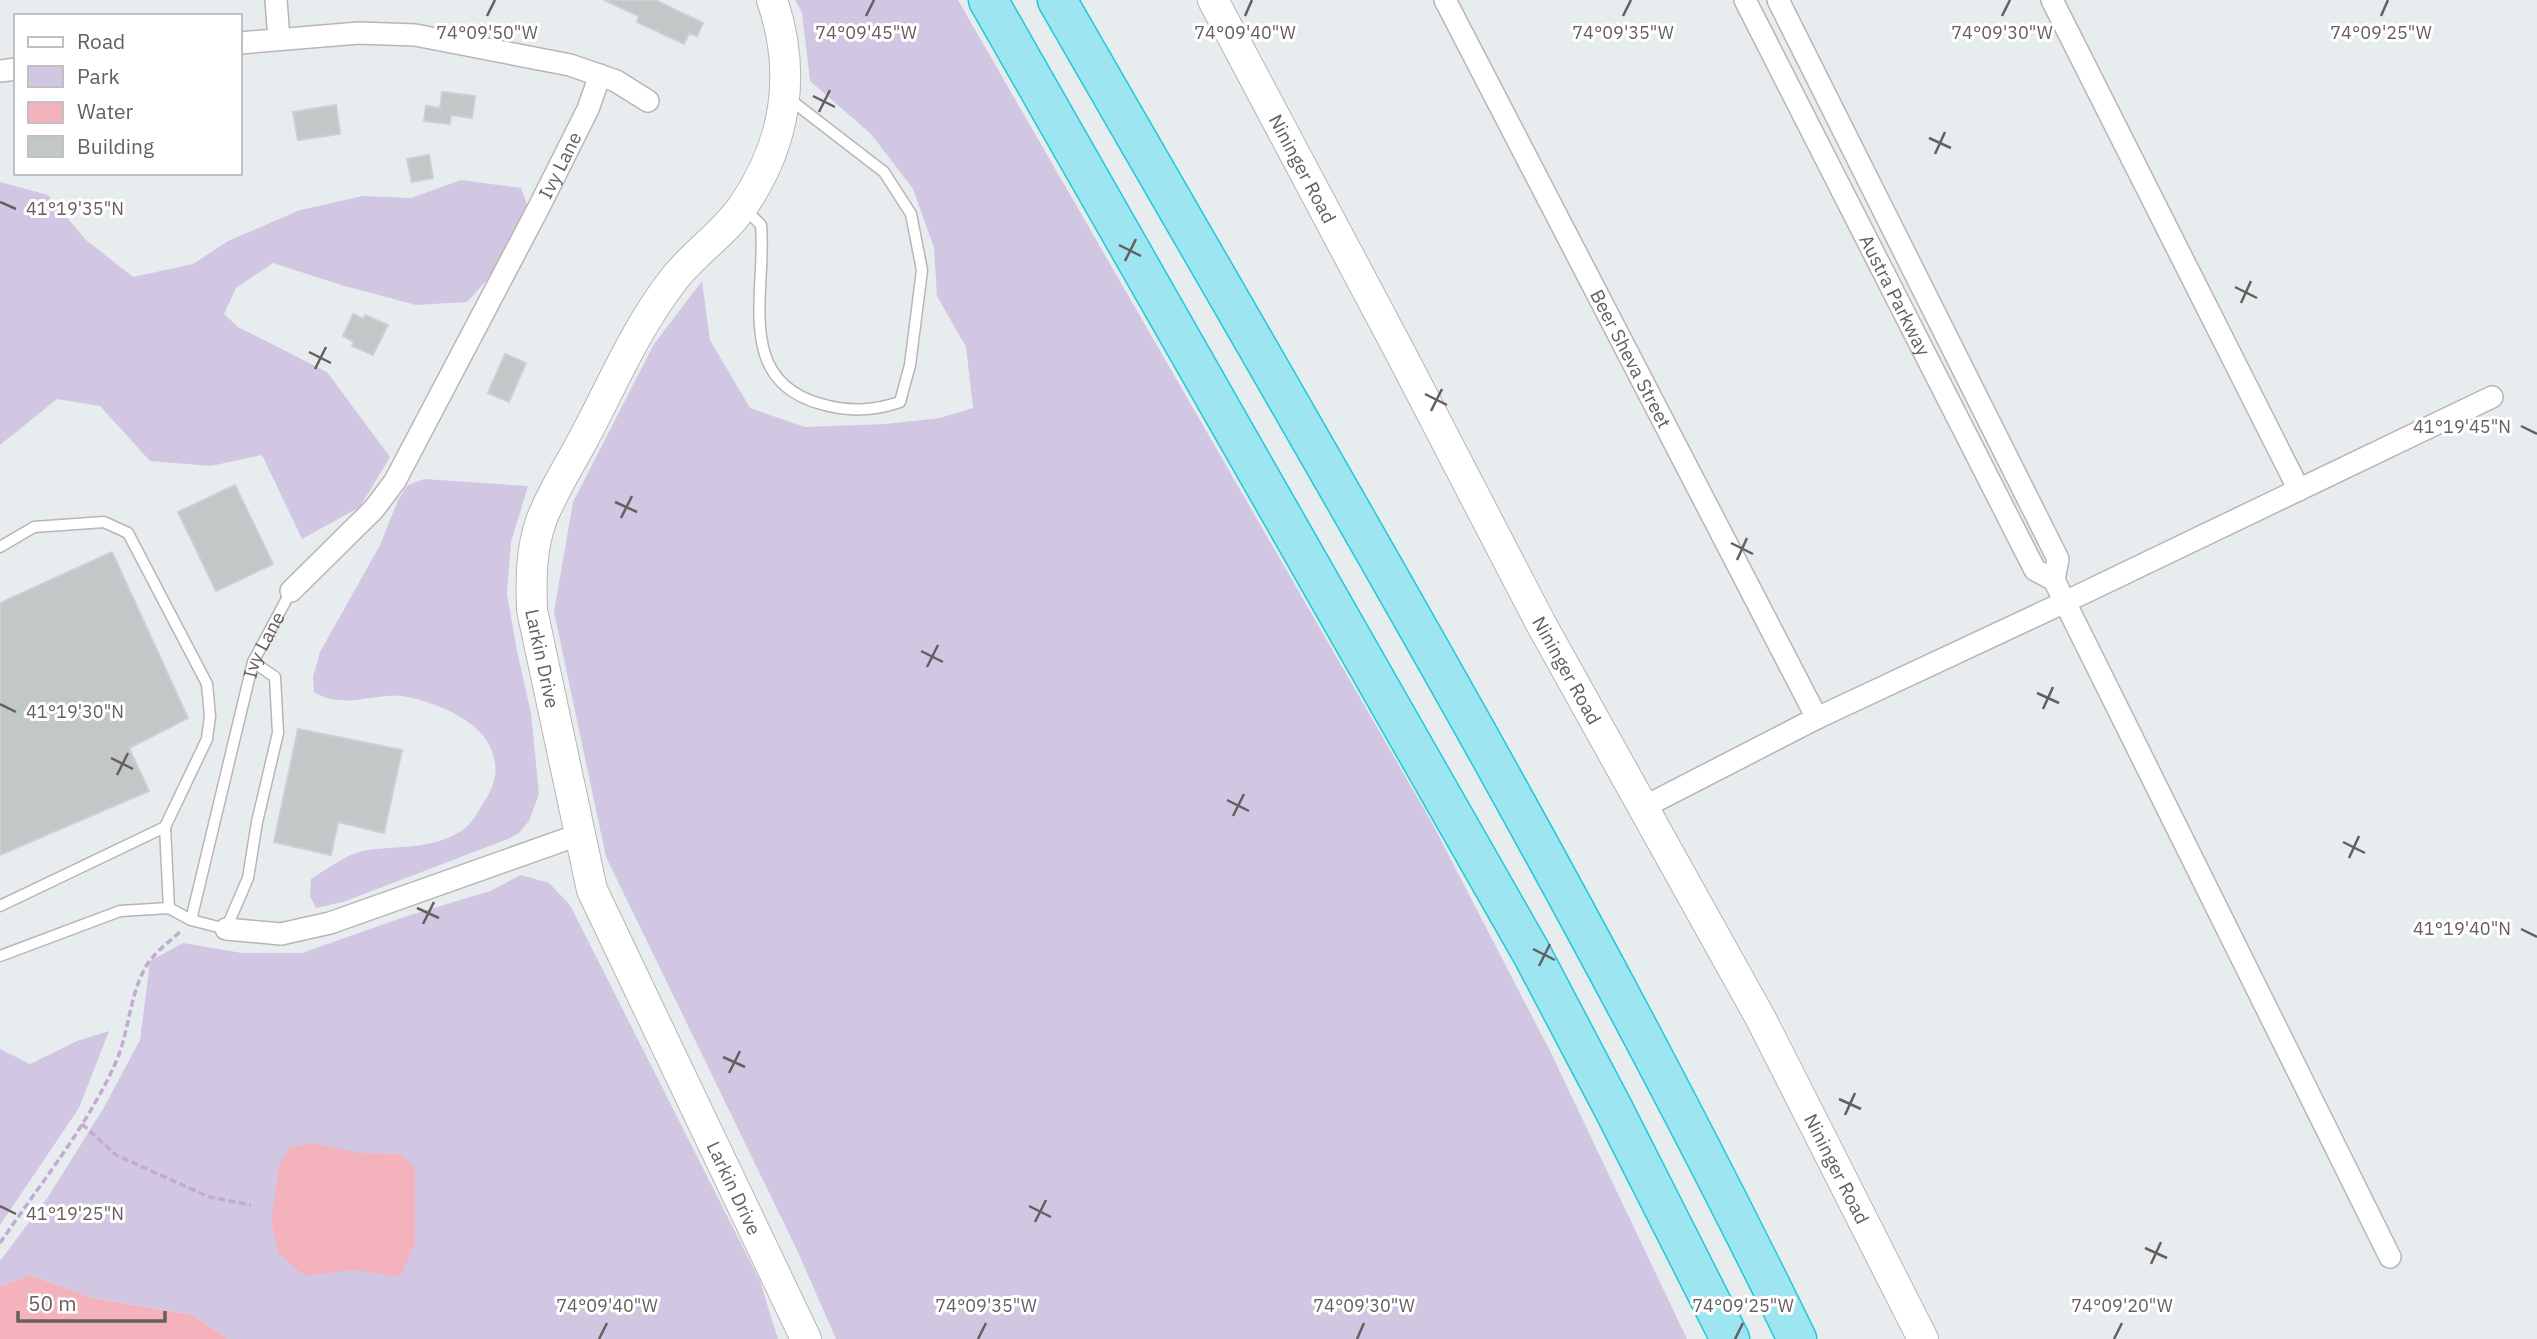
<svg xmlns="http://www.w3.org/2000/svg" width="2537" height="1339" viewBox="0 0 2537 1339" font-family="'IBM Plex Sans',sans-serif">
<rect width="100%" height="100%" fill="#e7edef"/>
<g fill="#d2c7e3">
<polygon points="795,0 958,0 1431,821 1551,1053 1687,1339 836,1339 796,1248 606,857 554,612 573,502 654,344 702,281 710,340 750,408 805,427 885,424 940,418 973,408 966,347 937,296 934,248 913,189 871,134 810,81 802,13"/>
<polygon points="461,180 521,188 529,210 495,271 467,302 416,305 341,285 273,263 236,288 224,314 238,327 327,372 390,457 360,507 302,539 262,455 211,466 150,461 100,406 57,399 0,445 0,182 48,195 86,240 133,277 193,264 228,241 300,210 363,196 411,198"/>
<path d="M424,479l104,7 -17,56 -4,52 10,57 14,62 8,81 -10,27 -10,12 -11,6 -165,63 -27,6 -6,-12 1,-17c16,-10 37,-26 56,-29 31,-4 72,-1 98,-22 8,-6 13,-17 19,-26 9,-14 14,-27 10,-44 -7,-35 -51,-52 -82,-60 -34,-9 -66,14 -98,-6l-1,-15 7,-25 60,-107 18,-45 10,-15z"/>
<polygon points="521,875 549,883 570,905 760,1281 778,1339 228,1339 193,1315 93,1298 30,1275 0,1286 0,1261 48,1197 103,1109 140,1040 150,961 183,943 242,953 302,953 407,916 490,891"/>
<polygon points="109,1031 79,1108 0,1225 0,1049 30,1064 77,1041"/>
</g>
<g fill="#f4b2bd">
<polygon points="312,1143 362,1153 400,1154 415,1167 415,1243 400,1277 354,1270 305,1276 279,1254 271,1220 279,1167 289,1148"/>
<polygon points="30,1275 93,1298 193,1315 228,1339 0,1339 0,1286"/>
</g>
<g fill="#c2c7c7" stroke="#c6d2d3" stroke-width="2">
<polygon points="604,0 655,0 703,23 697,36 689,33 684,44 637,22 639,16"/>
<polygon points="442,92 475,96 472,118 451,115 450,124 424,121 426,106 440,108"/>
<polygon points="336,105 340,134 298,140 293,112"/>
<polygon points="429,155 433,178 412,182 407,159"/>
<polygon points="353,314 363,319 365,315 388,325 373,355 352,346 354,342 343,336"/>
<polygon points="505,354 526,363 509,402 488,393"/>
<polygon points="235,485 273,564 216,591 178,512"/>
<polygon points="112,552 188,718 129,748 149,791 0,855 0,603"/>
<polygon points="298,729 402,750 384,833 338,822 331,855 274,842"/>
</g>
<g fill="none" stroke-linecap="round" stroke-linejoin="round">
<defs>
<g id="lane">
<path d="M745,209l16,16c6,66 -28,155 60,179 28,8 52,7 79,-2l10,-37 12,-95 -11,-56 -27,-42 -96,-74"/>
<polyline points="0,547 34,527 104,522 128,533 207,684 210,716 207,739 165,827 169,908"/>
<polyline points="0,906 165,827"/>
<path id="s1" d="M191,920l62,-258 38,-71"/>
<polyline points="0,956 120,911 169,908 191,920 226,929 248,878 257,822 278,733 275,677 253,662"/>
</g>
<g id="street">
<polyline points="276,0 279,39"/>
<path id="s2" d="M1445,0l372,718"/>
<path id="s3" d="M1745,0l290,570 19,10 336,677"/>
<polyline points="1778,0 2058,559 2054,580"/>
<polyline points="2052,0 2299,490"/>
<polyline points="240,43 359,33 415,35 570,65 616,81 648,101"/>
<polyline points="0,71 16,69"/>
<path id="s4" d="M291,591l83,-82 21,-28 144,-274 49,-98 12,-34"/>
<polyline points="1642,808 1817,718 2065,602 2492,397"/>
<polyline points="226,929 281,934 330,923 578,835"/>
</g>
<g id="secondary">
<path id="s5" d="M772,0c25,73 14,143 -29,206 -19,28 -49,47 -69,73 -37,47 -61,104 -89,157 -14,27 -33,56 -44,85 -10,29 -10,58 -9,89l60,280 214,449"/>
<path id="s6" d="M1213,0l188,354 139,268 221,397 162,320"/>
</g>
<g id="highway">
<polyline points="988,0 1532,954 1613,1108 1730,1339"/>
<path d="M1057,0c254,442 516,881 740,1339"/>
</g>
</defs>
<use href="#lane" stroke="#bab4b4" stroke-width="13"/>
<use href="#street" stroke="#bab4b4" stroke-width="24"/>
<use href="#secondary" stroke="#bab3b3" stroke-width="32"/>
<use href="#highway" stroke="#1ecad8" stroke-width="41"/>
<g stroke="#c3aad1" stroke-width="3.5" stroke-dasharray="7 3.5" stroke-linecap="butt">
<polyline points="82,1124 116,1155 209,1197 251,1205"/>
<path d="M0,1243c40,-59 87,-116 116,-181 13,-30 13,-63 28,-92 7,-15 25,-28 37,-39"/>
</g>
<use href="#lane" stroke="#fff" stroke-width="10"/>
<use href="#street" stroke="#fff" stroke-width="21"/>
<use href="#secondary" stroke="#fff" stroke-width="30"/>
<use href="#highway" stroke="#9de5f0" stroke-width="38"/>
</g>
<path fill="none" stroke="#655f5f" stroke-width="2.5" d="M487,16l8,-16M866,16l8,-16M1245,16l7,-16M1623,16l8,-16M2002,16l8,-16M2381,16l7,-16M813,96l22,11M819,112l11,-22M1929,138l22,10M1935,154l10,-22M0,202l16,7M1119,245l22,11M1125,261l11,-22M2235,287l22,11M2241,303l10,-22M309,352l22,11M315,369l11,-22M1425,394l22,11M1431,411l11,-22M2521,426l16,8M615,502l22,10M621,518l11,-22M1731,543l22,11M1737,560l10,-22M921,651l22,11M927,667l11,-22M2037,693l22,10M0,704l16,8M2043,709l10,-22M111,758l22,11M117,775l11,-22M1227,800l22,11M1233,816l11,-22M2343,842l22,11M2349,858l10,-22M417,908l22,10M423,924l11,-22M2521,929l16,8M1533,949l22,11M1539,966l11,-22M723,1057l22,10M729,1073l11,-22M1839,1099l22,10M1845,1115l10,-22M0,1206l16,8M1029,1206l22,11M1035,1222l11,-22M2145,1248l22,10M2151,1264l10,-22M599,1339l8,-16M978,1339l8,-16M1357,1339l7,-16M1735,1339l8,-16M2114,1339l8,-16"/>
<g text-anchor="middle" stroke-width="6" stroke-linejoin="round" paint-order="stroke">
<g font-size="19" fill="#655f5f" stroke="#fff">
<text dy="7" stroke="none"><textPath href="#s4" startOffset="508">Ivy Lane</textPath></text>
<text dy="7" stroke="none"><textPath href="#s6" startOffset="191">Nininger Road</textPath></text>
<text dy="7" stroke="none"><textPath href="#s3" startOffset="331">Austra Parkway</textPath></text>
<text dy="7" stroke="none"><textPath href="#s2" startOffset="404">Beer Sheva Street</textPath></text>
<text dy="7" stroke="none"><textPath href="#s1" startOffset="285">Ivy Lane</textPath></text>
<text dy="7" stroke="none"><textPath href="#s5" startOffset="733">Larkin Drive</textPath></text>
<text dy="7" stroke="none"><textPath href="#s6" startOffset="758">Nininger Road</textPath></text>
<text dy="7" stroke="none"><textPath href="#s6" startOffset="1325">Nininger Road</textPath></text>
<text dy="7" stroke="none"><textPath href="#s5" startOffset="1300">Larkin Drive</textPath></text>
</g>
</g>
<g font-size="18" text-anchor="middle" fill="#655f5f" stroke="#fff" stroke-width="6" stroke-linejoin="round" paint-order="stroke">
<text x="487" y="39">74°09'50"W</text>
<text x="866" y="39">74°09'45"W</text>
<text x="1245" y="39">74°09'40"W</text>
<text x="1623" y="39">74°09'35"W</text>
<text x="2002" y="39">74°09'30"W</text>
<text x="2381" y="39">74°09'25"W</text>
<text x="75" y="215">41°19'35"N</text>
<text x="2462" y="433">41°19'45"N</text>
<text x="75" y="718">41°19'30"N</text>
<text x="2462" y="935">41°19'40"N</text>
<text x="75" y="1220">41°19'25"N</text>
<text x="607" y="1312">74°09'40"W</text>
<text x="986" y="1312">74°09'35"W</text>
<text x="1364" y="1312">74°09'30"W</text>
<text x="1743" y="1312">74°09'25"W</text>
<text x="2122" y="1312">74°09'20"W</text>
</g>
<rect x="14" y="14" width="228" height="161" fill="#ffffff" stroke="#c1bfbf" stroke-width="2"/>
<rect x="28" y="37" width="35" height="10" fill="#ffffff" stroke="#c1bfbf" stroke-width="2"/>
<text x="77" y="49" font-size="21" fill="#655f5f">Road</text>
<rect x="28" y="66" width="35" height="21" fill="#d2c7e3" stroke="#c1bfbf" stroke-width="2"/>
<text x="77" y="84" font-size="21" fill="#655f5f">Park</text>
<rect x="28" y="102" width="35" height="21" fill="#f4b2bd" stroke="#c1bfbf" stroke-width="2"/>
<text x="77" y="119" font-size="21" fill="#655f5f">Water</text>
<rect x="28" y="136" width="35" height="21" fill="#c2c7c7" stroke="#c1bfbf" stroke-width="2"/>
<text x="77" y="154" font-size="21" fill="#655f5f">Building</text>
<path d="M18 1311v10h147v-10" fill="none" stroke="#655f5f" stroke-width="3.5"/>
<text x="28" y="1311" font-size="21" fill="#655f5f" stroke="#ffffff" stroke-width="5" paint-order="stroke">50 m</text>
</svg>
